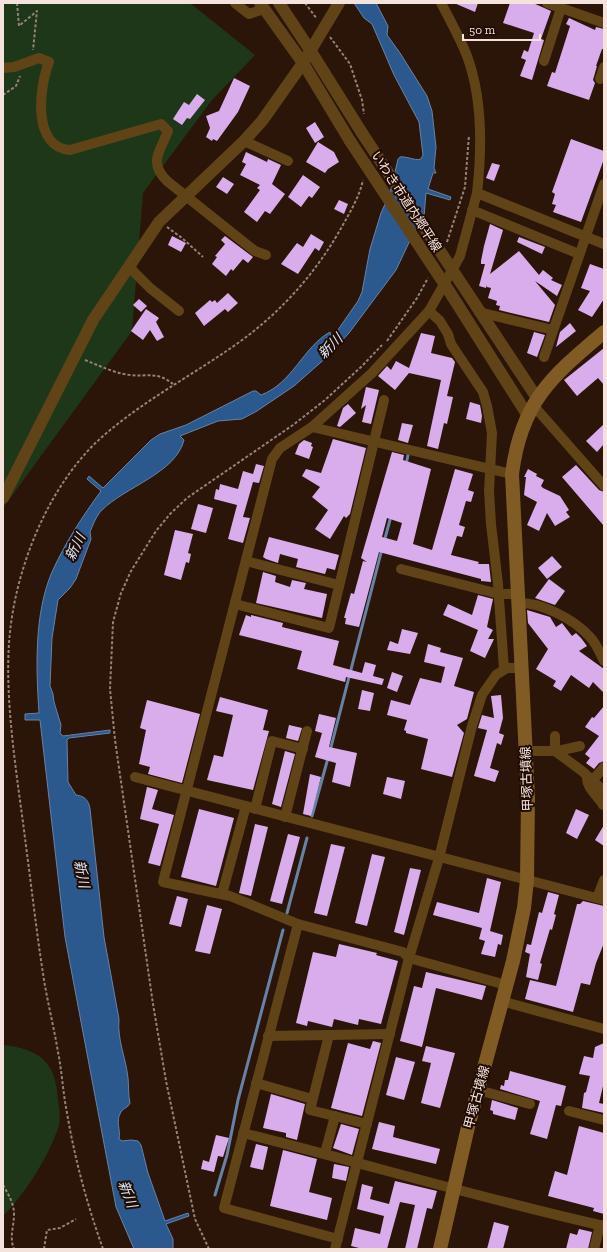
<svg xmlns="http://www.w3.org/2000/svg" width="607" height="1252" viewBox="0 0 607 1252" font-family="'Zilla Slab','Noto Sans JP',serif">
<rect width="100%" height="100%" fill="#2b1408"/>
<g fill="#1e3719">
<polygon points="3,3 190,3 255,55 212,100 143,193 132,331 3,508"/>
<path d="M3,1045c37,4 53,17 55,55 1,8 3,18 1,25 -9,30 -34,69 -56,91z"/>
</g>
<path fill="#2c598d" stroke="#6882a5" d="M354,3h22l12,23 -1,9 13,18 27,43 5,15 4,36 -2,21 2,5h-3l-5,16 23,8 -1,3 -24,-7 -2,24 -10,15 -18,38 -47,63 -21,23 -34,30 -37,25 -15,8 -24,2 -38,15 4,4c-8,33 -59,47 -82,70 -6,6 -9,15 -12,22l1,7 -15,40 -6,9 -12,12 -6,38 -2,48 3,8 1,8 7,23 -1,8 3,3 47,-6v3l-41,5 -2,2 1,42 8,13c9,1 13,6 14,14l14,128 15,82c-2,21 7,39 9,59 1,9 0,16 2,25 -2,5 -7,5 -9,9 -6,9 0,18 -2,27l3,2 9,-1 7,1 3,4 7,28 17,48 23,-8 1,3 -23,8 7,15v10h-39l-18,-42 -51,-270 -25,-217h-15v-6l14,-1c-3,-45 -5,-99 13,-141 13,-29 30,-55 49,-81l-14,-12 2,-3 14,12 48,-48 9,-6 26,-9 67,-34h3l5,4c32,-12 42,-48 69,-63l1,5 4,-3 23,-33 4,-9 8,-43 11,-36 9,-20 8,-34 2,-2c7,-1 14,4 21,2l2,-4 -4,-33 -25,-47 -22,-51 -8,-6z"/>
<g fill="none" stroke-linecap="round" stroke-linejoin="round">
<g stroke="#6882a5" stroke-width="3">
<polyline points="406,465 408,455"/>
<polyline points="384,542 391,516"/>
<polyline points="330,751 382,549"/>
<polyline points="312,816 328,758"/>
<polyline points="287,913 307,838"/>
<polyline points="215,1195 227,1155 238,1100 283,930"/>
</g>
</g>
<g fill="#d9adec" fill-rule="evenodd">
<polygon points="454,3 478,3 475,12"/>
<polygon points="510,3 533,3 551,11 541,39 544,40 532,80 520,76 526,60 521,58 524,50 528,52 534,33 503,23"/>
<polygon points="569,18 595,30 596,27 604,29 604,49 602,49 596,66 597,66 593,80 595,83 589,100 547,86 552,72 555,73 570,26 566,24"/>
<polygon points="234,78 250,86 238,112 217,141 213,139 212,141 206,137 210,128 206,116 219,111"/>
<polygon points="197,94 205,100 190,119 187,118 182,125 173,119 184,102 189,105"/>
<polygon points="315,122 324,137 315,143 306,128"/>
<polygon points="571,139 604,151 604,159 581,222 553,212 556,205 552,204 555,194 552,192"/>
<polygon points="318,142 334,152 339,162 328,169 325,173 306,162"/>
<polygon points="246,152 267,162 268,159 281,165 272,184 285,194 270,214 265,211 257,222 244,212 260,190 257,188 260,185 240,175 246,164 242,162"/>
<polygon points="492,163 500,165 494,181 486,178"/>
<polygon points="303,175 320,187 312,198 309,196 301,207 288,197"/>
<polygon points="223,177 234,184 227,194 216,187"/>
<polygon points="339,200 348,204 344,214 334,209"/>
<polygon points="490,224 503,230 490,274 519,251 539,275 543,270 553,278 551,280 562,285 557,296 535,281 555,305 549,322 499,310 500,306 496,305 497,301 488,298 491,288 487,287 487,285 486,288 479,286 485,264 481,264 481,261 484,246"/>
<polygon points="311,234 324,242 319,251 315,248 298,274 281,264 297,243 303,247"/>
<polygon points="172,236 186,243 181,252 168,245"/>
<polygon points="225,236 253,257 248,263 243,259 233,271 231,269 226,276 212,264 217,257 215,256 225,244 221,240"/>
<polygon points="519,237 545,247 542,254 517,242"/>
<polygon points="590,264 604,269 604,299 592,317 578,310 590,291 581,288"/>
<polygon points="228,293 238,303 228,312 225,309 204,326 195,313 210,300 212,302 215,300 217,303"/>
<polygon points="139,299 147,306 141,312 133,305"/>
<polygon points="146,309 159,318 156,322 164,337 157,341 150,330 143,340 131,331"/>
<polygon points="570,323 576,331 556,347 560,332"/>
<polygon points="534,332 545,335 537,357 527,353"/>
<polygon points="421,333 435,336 431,353 452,358 455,362 447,396 453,397 447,424 444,423 438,449 427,446 441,380 409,373 395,390 378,376 387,366 391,370 396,361 409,368"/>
<polygon points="604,348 604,385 598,378 577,396 564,380"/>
<polygon points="366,387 379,390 371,424 362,422 366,405 361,409"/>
<polygon points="470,402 480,405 482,416 481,423 466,419"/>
<polygon points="348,404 356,413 340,427 337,426 343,408"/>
<polygon points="402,423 413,425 408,443 398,440"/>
<polygon points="604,424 604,444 597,452 586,441"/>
<polygon points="333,439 366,448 350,514 346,518 344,516 330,539 315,529 328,510 312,497 320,487 302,476 306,469 321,473"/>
<polygon points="304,440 312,443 311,446 313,447 309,459 295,454 299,444"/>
<path d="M392,452l12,3 -1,5 28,9 -18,75 19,6 23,-81 18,5 -5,16 6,2 -3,10 -5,-1 -7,24 6,2 -3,10 -5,-1 -6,19 28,7 -1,2h11l2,18 -10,-1v-2l-102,-27 -20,75 -14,-3 1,-6h-2l7,-25 3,1 9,-33 4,1 -6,-4zM387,518l15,5 -5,18 -15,-4z"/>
<polygon points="256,464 264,466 259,483 253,482 243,517 250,518 243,543 228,539 237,505 214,499 216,489 219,490 220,484 238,489 243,471 253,474"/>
<polygon points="576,465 599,490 604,492 604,526 562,477"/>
<polygon points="528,469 537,474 536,476 544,480 541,486 543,488 560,496 569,510 566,512 570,517 555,526 547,513 539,531 527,525 537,502 524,495 526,477 524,477"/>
<polygon points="198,504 213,508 206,533 191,529"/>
<polygon points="175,530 193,534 188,553 191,554 189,563 186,562 181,580 164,575"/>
<polygon points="269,537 339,555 335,570 327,568 325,574 296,567 298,559 280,554 278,563 266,559 263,557"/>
<polygon points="552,556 562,567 547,579 538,568"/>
<polygon points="263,572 276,576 275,582 290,587 292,580 306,583 304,589 327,594 322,618 256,603"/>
<polygon points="549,579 565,591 555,605 535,598"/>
<polygon points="478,595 493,599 487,627 493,630 488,639 494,639 485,658 470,651 478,630 443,615 448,604 472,615"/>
<polygon points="527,610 550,617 556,627 562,623 572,636 576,633 581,638 587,646 579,651 604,669 604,693 593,682 589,688 571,675 561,691 553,686 556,681 536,669 548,649 528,623"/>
<polygon points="246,615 251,617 251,615 283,623 282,627 339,641 333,665 362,673 365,662 376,665 373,676 384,679 382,685 346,677 345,682 297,669 302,651 239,635"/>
<polygon points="402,629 418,633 410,654 387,650 390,641 398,644"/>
<polygon points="428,644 441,648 440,652 463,658 454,686 474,692 467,719 457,725 464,733 452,777 421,769 428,739 406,733 406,731 404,730 407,720 387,715 391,700 410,705 420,678 441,683 445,667 424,662"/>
<polygon points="392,672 403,676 397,692 387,688"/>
<polygon points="362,690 374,693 370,711 358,709"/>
<polygon points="501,695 503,718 499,733 504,735 501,745 497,743 490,768 499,771 495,782 474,776 487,730 478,728 482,715 494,718 491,696"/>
<polygon points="220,697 268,710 263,730 269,731 253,790 207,780 214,755 223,757 233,715 216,711"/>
<polygon points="147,700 200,714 182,783 148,774 150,767 139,764 146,730 140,728"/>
<polygon points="604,706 604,761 599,763 594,769 586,763 590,758 585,754 599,736 585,727 592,717 594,718"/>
<polygon points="319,714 336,718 329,747 357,753 350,787 332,782 336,763 315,757 322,733 315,731"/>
<polygon points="289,725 302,728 298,741 286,738"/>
<polygon points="285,751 295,754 281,807 272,804"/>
<polygon points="310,774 321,777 311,816 303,814"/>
<polygon points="387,777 405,781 401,799 383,794"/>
<polygon points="147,787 158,790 152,809 174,815 160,866 148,863 159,824 140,819"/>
<polygon points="199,809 234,818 216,886 181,877"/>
<polygon points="576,809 589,815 577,839 566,833"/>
<polygon points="255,824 268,827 251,896 239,893"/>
<polygon points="604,825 604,846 595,840"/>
<polygon points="288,834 300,837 282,904 270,901"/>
<polygon points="331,844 345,847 327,916 314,913"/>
<polygon points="372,854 385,857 367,926 355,923"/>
<polygon points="410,868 421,870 404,935 394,932"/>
<polygon points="487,878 501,882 490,931 503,935 501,945 498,944 495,957 481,954 485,941 479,939 482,928 433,915 437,902 479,913"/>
<polygon points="548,892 559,895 554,914 556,915 552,930 550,929 540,963 542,964 538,980 526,977 530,954 525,952 527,944 531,945 539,912 542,913"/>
<polygon points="177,896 188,899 181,927 169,924"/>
<polygon points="583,901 604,906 604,943 596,963 590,985 581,983 573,1012 525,999 530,980 556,986 577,904 580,904"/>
<polygon points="207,905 222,909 210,954 195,951"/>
<polygon points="339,944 377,953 376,955 398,961 381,1024 359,1019 358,1025 334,1019 332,1027 308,1021 307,1026 296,1023 313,952 336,957"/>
<polygon points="426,972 486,986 482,1000 436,988 422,1047 400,1041 414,986 422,988"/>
<polygon points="373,1041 381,1043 362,1116 331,1108 348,1043 370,1049"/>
<polygon points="604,1043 604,1082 599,1103 604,1104 604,1113 582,1108 584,1093 586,1092 590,1076 579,1074 584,1056 593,1058 595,1047"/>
<polygon points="426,1046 455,1053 440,1108 421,1103 431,1063 422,1061"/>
<polygon points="396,1057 415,1062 404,1100 386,1095"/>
<polygon points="510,1071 566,1086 561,1106 556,1105 547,1139 530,1134 540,1101 500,1089 501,1085 504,1086 505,1080 508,1080"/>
<polygon points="271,1094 305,1104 297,1140 286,1137 286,1133 263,1128"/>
<polygon points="492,1100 518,1108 515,1120 493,1114 493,1111 490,1110"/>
<polygon points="379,1122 395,1126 393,1137 440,1149 436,1164 372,1149"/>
<polygon points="341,1124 359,1129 352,1155 333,1148"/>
<polygon points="579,1126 604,1133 604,1214 593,1211 594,1208 548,1196 555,1171 567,1175"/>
<polygon points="216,1135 229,1138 223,1157 218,1156 214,1172 201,1169 203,1160 209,1162"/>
<polygon points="256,1144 268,1147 263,1170 250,1167"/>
<polygon points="283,1150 317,1159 309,1192 332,1198 327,1220 270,1206"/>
<polygon points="334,1164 349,1167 346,1181 332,1178"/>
<polygon points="395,1181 437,1191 432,1209 427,1208 417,1249 405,1249 415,1205 400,1202 387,1249 363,1249 351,1246 355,1228 380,1234 384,1216 357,1209 362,1184 373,1187 370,1199 389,1204"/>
<polygon points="494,1222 509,1226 503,1249 487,1249"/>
<polygon points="579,1229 592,1232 588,1249 566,1249 570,1233 577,1235"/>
</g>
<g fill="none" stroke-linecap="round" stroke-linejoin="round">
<g stroke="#958278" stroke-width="2" stroke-dasharray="3 2" stroke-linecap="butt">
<polyline points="17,3 19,26 37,11 33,50"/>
<polyline points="305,3 317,19"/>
<polyline points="330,37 350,64 362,100 364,114"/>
<polyline points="3,95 16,86 20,76"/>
<polyline points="167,227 182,238 203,257"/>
<polyline points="447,242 465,187 469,135"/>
<polyline points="387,341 417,298 428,278"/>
<path d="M85,360c15,6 29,13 45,15 19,2 26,-4 43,9"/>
<path d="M3,1185c5,9 11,18 11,29 0,13 -5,23 0,35"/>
<polyline points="44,1249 47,1230 60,1228 76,1219"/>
<path d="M103,1249c-16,-45 -28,-89 -36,-136 -4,-20 -5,-41 -9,-61 -4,-24 -10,-48 -14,-72 -7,-44 -12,-89 -18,-134 -8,-66 -23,-148 -16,-214 7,-68 40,-149 92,-195 42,-37 91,-62 136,-94 42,-30 77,-69 102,-113 9,-16 19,-32 23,-50"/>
<polyline points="209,1249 195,1219 166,1081 153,1004 115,740 110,689 113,622 121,593 131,571 156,531 170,514 187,498 293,425 325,400 362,366 382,345"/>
</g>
<g stroke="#604317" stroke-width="10">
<polyline points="235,3 249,14 264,9"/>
<path d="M441,3c9,17 19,35 26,53 16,43 15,93 10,137l127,51"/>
<polyline points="547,3 604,23"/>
<polyline points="544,61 561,8"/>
<path d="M3,68l11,-1 25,-9 10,4c-10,26 -17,85 21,88l91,-26 7,7c-8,21 -20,31 -1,50l88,70 11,4"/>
<polyline points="600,79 604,67"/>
<polyline points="244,141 288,161"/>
<polyline points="477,193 460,256 429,311 372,373 312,427 280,448 272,459 163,882 230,896 298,924 403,952 409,958 506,985"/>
<polyline points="472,210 579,254"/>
<polyline points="129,267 150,288 179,311"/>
<polyline points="429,311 440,321 448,334 451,344 483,392 487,406 492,433 489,491 491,524 498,584 504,669"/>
<polyline points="479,312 553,330"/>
<polyline points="544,357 604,184"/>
<polyline points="533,405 604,486"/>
<polyline points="312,427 512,474"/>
<polyline points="246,561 339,585"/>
<polyline points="401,569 499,594 517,594"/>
<path d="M518,603c23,-1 56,16 72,34 6,6 10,16 14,24"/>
<polyline points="235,604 329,628 384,400"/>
<polyline points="555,736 555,751 582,771 604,791"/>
<polyline points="525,751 558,751 580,746"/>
<polyline points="135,777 604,900"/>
<path d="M587,777c-1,11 11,19 16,28"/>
<polyline points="592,781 604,767"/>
<polyline points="255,809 272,741 303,749"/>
<polyline points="285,817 307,731"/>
<polyline points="222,894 246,806"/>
<polyline points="597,898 604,880"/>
<polyline points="298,924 224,1208 338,1239"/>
<polyline points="501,1001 604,1029"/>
<polyline points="329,1035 310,1110 367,1124"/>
<polyline points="268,1036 390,1034"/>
<polyline points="256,1083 312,1099"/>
<polyline points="478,1090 530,1104"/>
<polyline points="569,1111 604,1120"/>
<path d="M243,1133c120,30 240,66 361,93"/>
<polyline points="325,1153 335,1116"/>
<polyline points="335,1249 409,958 439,858 472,726 482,695 496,675 507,668 521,668"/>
<polyline points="594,1249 600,1225"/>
</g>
<g stroke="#604317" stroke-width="12">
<polyline points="260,3 303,63 350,141"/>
<polyline points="279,3 310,50 362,133"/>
<polyline points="461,283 537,398"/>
<polyline points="449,291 528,416"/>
<polyline points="3,498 93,320 159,222 244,141 262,121 303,63 339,3"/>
</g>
<path stroke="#805c24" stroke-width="14" d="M440,1249l28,-122 45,-166 11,-53 3,-28 1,-82 -16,-324c9,-72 40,-98 92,-142"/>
<g stroke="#604317" stroke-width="12">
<polyline points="362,133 461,283"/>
<polyline points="350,141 449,291"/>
</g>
</g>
<g text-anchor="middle" stroke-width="4" stroke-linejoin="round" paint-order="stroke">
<g font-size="13" fill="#f4e3dc" stroke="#200b02">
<text transform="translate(407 201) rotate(57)" y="5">いわき市道内郷平線</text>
<text transform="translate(526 779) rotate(-92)" y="5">甲塚古墳線</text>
<text transform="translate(476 1097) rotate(-75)" y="5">甲塚古墳線</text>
</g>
<g font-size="14" font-style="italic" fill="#d8e4f4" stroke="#200b02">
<text transform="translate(330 346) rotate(-45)" y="5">新川</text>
<text transform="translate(75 547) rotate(-64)" y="5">新川</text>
<text transform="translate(82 874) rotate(78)" y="5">新川</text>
<text transform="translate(128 1194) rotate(69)" y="5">新川</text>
</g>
</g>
<rect width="607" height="1252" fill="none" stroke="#f4e3dc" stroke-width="8"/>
<path d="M463 34v6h77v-6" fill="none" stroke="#f4e3dc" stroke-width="2"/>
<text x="469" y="34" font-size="12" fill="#f4e3dc" stroke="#200b02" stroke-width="3" paint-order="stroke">50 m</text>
</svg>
